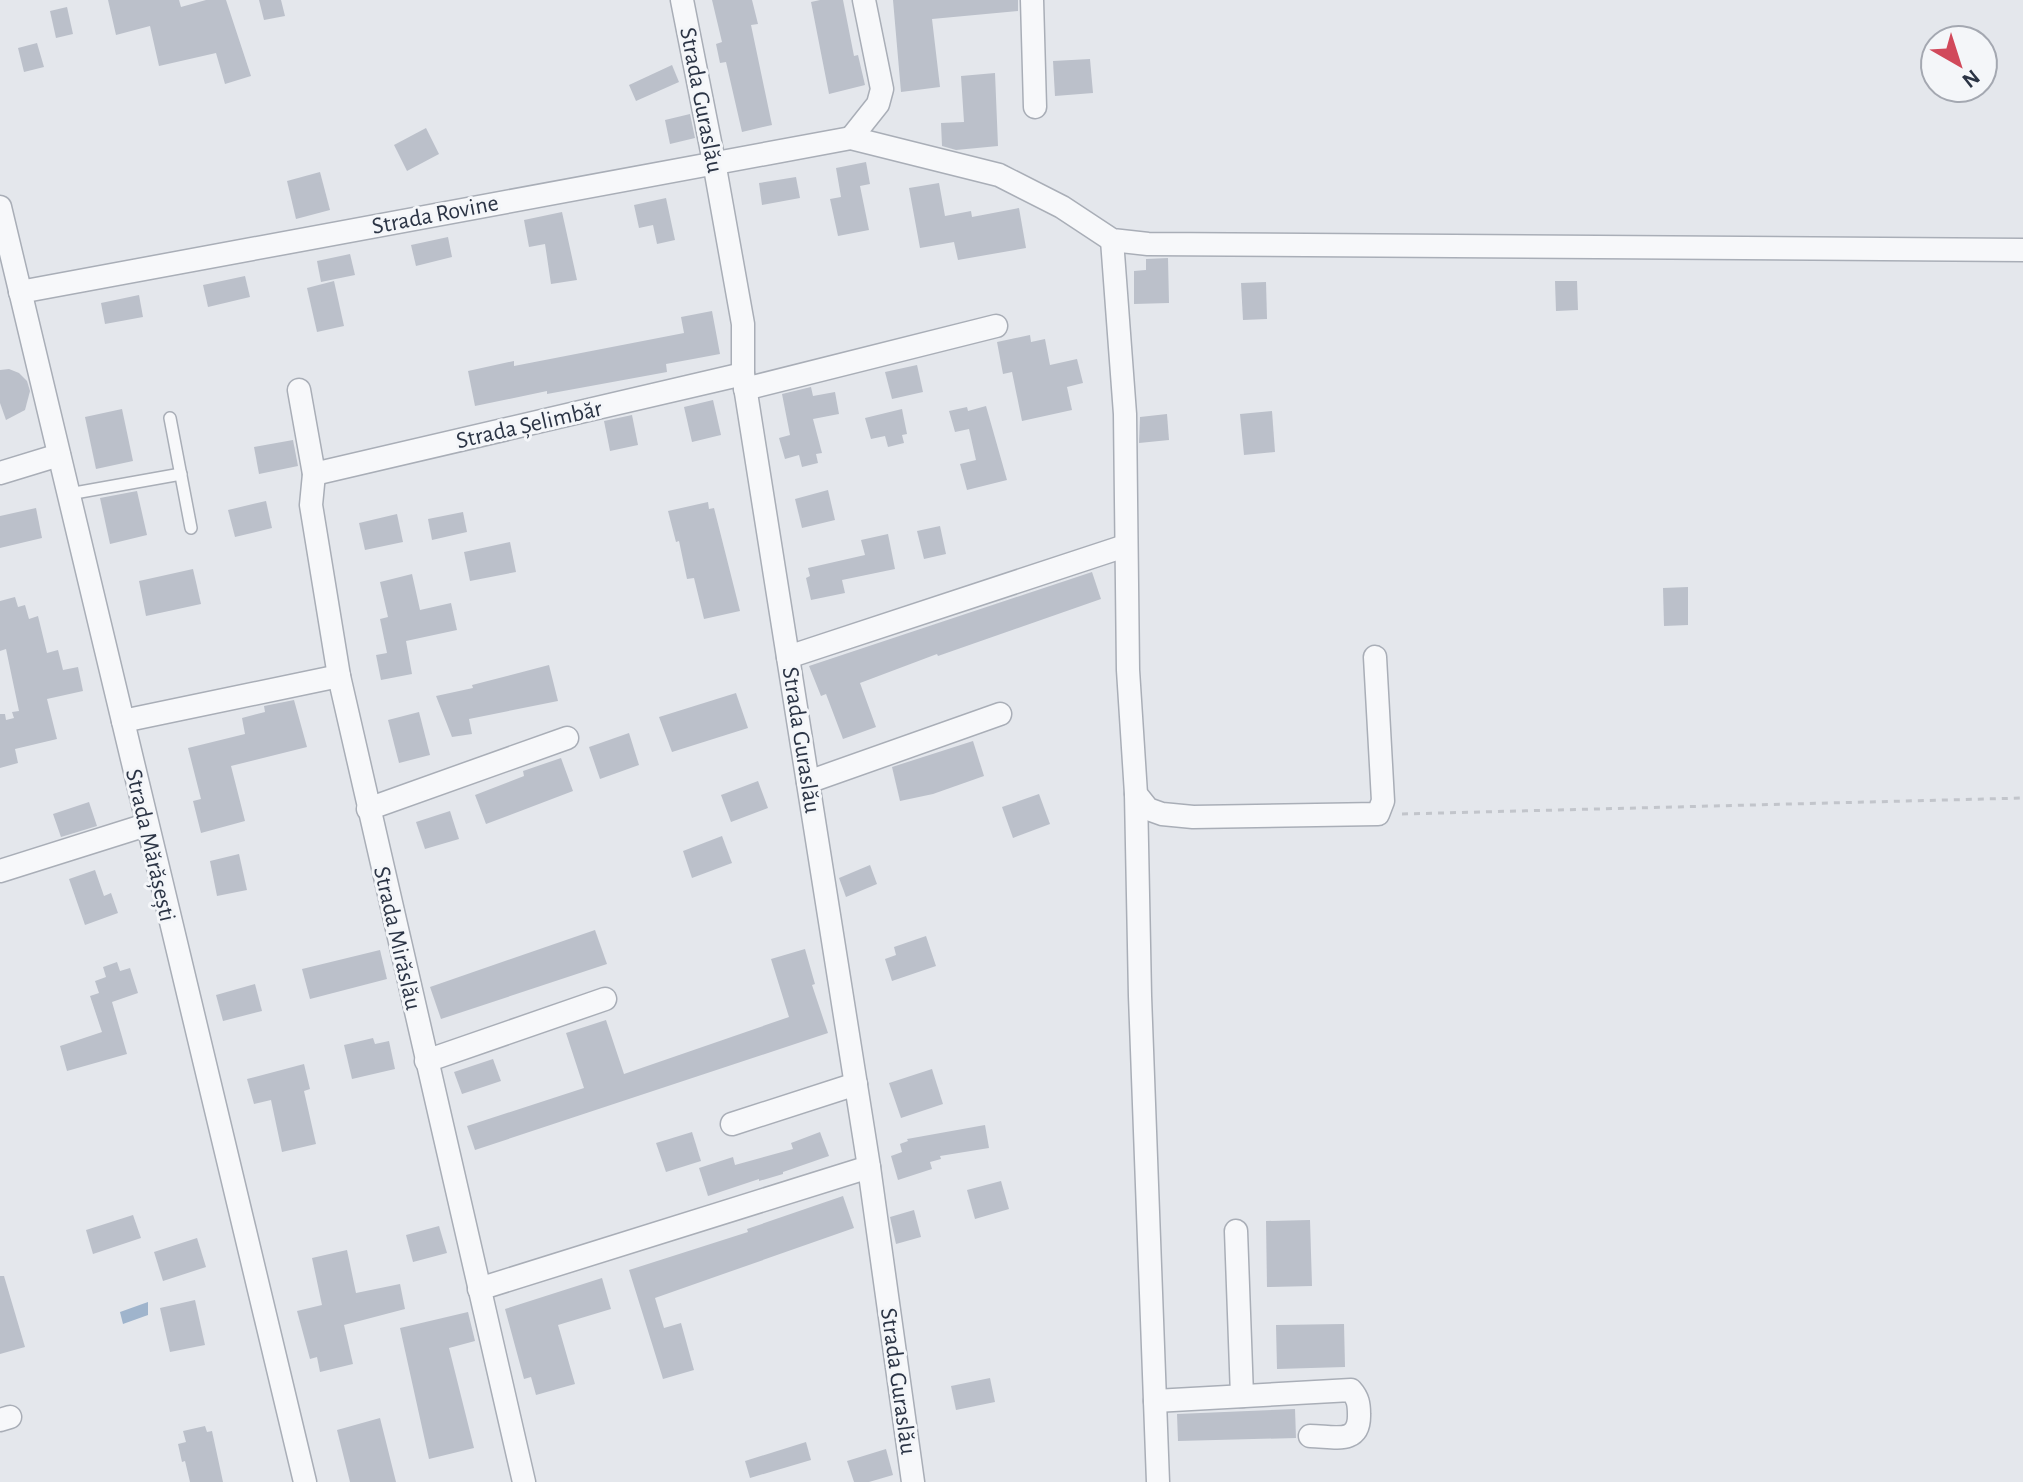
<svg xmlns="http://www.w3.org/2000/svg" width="2023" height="1482" viewBox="0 0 2023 1482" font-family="'Alegreya Sans',sans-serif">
<rect width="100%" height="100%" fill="#e4e7ec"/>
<polygon fill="#9fb4cc" points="148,1302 148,1315 123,1324 120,1312"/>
<g fill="#bbc0ca">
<polygon points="108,0 179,0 181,7 206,0 226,0 251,76 225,84 216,53 159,66 150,26 116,35"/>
<polygon points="259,0 281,0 285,16 264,20"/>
<polygon points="712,0 752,0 758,24 751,25 772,125 742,132 726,62 720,63 716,44 722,42"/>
<polygon points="820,0 843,0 854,56 858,55 865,85 829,94 811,2"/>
<polygon points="893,0 1018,0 1018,11 932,19 940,87 901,92"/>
<polygon points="67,7 73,34 56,38 50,11"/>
<polygon points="37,43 44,67 24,72 18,48"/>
<polygon points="1090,59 1093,93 1055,96 1053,61"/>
<polygon points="672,65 679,82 636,101 629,85"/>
<polygon points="995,73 998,146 956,150 942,146 941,123 964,122 961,76"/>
<polygon points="690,114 695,138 670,144 665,120"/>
<polygon points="426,128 439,154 407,171 394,145"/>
<polygon points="866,162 870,184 860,186 869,230 838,236 830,199 841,197 836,168"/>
<polygon points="320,172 330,210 296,219 287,181"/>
<polygon points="796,177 800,198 762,205 759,183"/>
<polygon points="939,183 945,216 971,211 972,217 1019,208 1026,248 958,260 954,242 920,248 909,188"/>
<polygon points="666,198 675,240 657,244 653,225 639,228 634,205"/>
<polygon points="562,212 577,280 551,284 545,244 529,247 524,220"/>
<polygon points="448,237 452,257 416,266 411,245"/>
<polygon points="350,254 355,275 321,282 317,261"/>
<polygon points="1168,258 1169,303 1134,304 1134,271 1146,270 1146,259"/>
<polygon points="245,276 250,297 208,307 203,285"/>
<polygon points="334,281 344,326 317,332 307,288"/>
<polygon points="1555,281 1577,281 1578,310 1556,311"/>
<polygon points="1266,282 1267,319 1243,320 1241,283"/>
<polygon points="139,295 143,317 105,324 101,303"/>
<polygon points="712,311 720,354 666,364 667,372 547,394 547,391 475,406 468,371 514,361 514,366 684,333 681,317"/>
<polygon points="1030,335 1031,342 1045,339 1050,365 1077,359 1083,383 1067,387 1072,410 1022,421 1012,372 1003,374 997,342"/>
<polygon points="917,365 923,392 892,399 885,372"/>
<polygon points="9,369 19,373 27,381 30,391 25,410 6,420 0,403 0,370"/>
<polygon points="811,387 813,396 835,392 839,414 813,419 822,453 816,454 818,463 802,467 799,455 785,459 779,438 790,435 782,394"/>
<polygon points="713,400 721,435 692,442 684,407"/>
<polygon points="986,406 1007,480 967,490 960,464 976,460 969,429 955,432 949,411 967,407 968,411"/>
<polygon points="122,409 133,461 96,469 85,417"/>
<polygon points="902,409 907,434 902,435 904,443 888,447 885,436 871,439 865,418"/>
<polygon points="1272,411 1275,452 1244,455 1240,414"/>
<polygon points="1167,414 1169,440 1139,443 1140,417"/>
<polygon points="632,415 638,445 610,451 604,421"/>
<polygon points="293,440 298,466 259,474 254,447"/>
<polygon points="828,490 835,520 802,528 795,499"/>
<polygon points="137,491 147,535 110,544 100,498"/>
<polygon points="266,501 272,528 235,537 228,510"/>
<polygon points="708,502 709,509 714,508 740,611 704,619 694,578 687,579 679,541 676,542 668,511"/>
<polygon points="36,508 42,538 0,548 0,516"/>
<polygon points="463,512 467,532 432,540 428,519"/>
<polygon points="397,514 403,542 365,550 359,523"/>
<polygon points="940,526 946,554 924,559 917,531"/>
<polygon points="888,534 895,569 842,580 845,593 811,600 806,578 810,576 808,568 865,555 861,540"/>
<polygon points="510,542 516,572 470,581 464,552"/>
<polygon points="193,569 201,604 146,616 139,581"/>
<polygon points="1092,572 1101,599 938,656 937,654 860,683 876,727 843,739 826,694 821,696 809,666"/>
<polygon points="412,574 420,610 451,603 457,630 406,641 412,674 381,680 376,655 387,653 380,619 388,617 380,582"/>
<polygon points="1688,587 1688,625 1664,626 1663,588"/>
<polygon points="15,597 18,607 25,605 29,619 38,616 47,653 58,650 63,670 78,667 83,691 47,699 57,739 15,749 18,763 0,768 0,714 5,714 6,720 14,718 12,712 19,711 6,649 0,651 0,601"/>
<polygon points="549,665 558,701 469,719 472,734 452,737 436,696 473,688 472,685"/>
<polygon points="736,693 748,728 672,752 659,717"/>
<polygon points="294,700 307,747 231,766 245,821 201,833 193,801 201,799 188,748 245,734 242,718 265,712 264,706"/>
<polygon points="419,712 430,755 399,763 388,720"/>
<polygon points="629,733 639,765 600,779 589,747"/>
<polygon points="973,741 984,776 933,794 900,801 892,767"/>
<polygon points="561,758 573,791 486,824 475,795 524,776 523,771"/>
<polygon points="758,781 768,808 731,822 721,795"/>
<polygon points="1039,794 1050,824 1013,838 1002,807"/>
<polygon points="89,802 97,826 61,837 53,814"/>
<polygon points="450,811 459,839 425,849 416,822"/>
<polygon points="722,836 732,863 692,878 683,851"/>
<polygon points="239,854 247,890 217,896 210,861"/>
<polygon points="870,865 877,884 846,897 839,878"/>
<polygon points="95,870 104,896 111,893 118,913 85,925 69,879"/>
<polygon points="595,930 607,964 441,1019 430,987"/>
<polygon points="926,936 936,966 892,981 885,959 896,955 894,947"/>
<polygon points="805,949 815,984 812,985 828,1033 475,1150 467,1126 584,1088 566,1033 606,1020 624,1074 789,1017 771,959"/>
<polygon points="380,950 387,979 310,999 302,969"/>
<polygon points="117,962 120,971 130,968 138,993 112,1002 127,1054 67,1071 60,1046 102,1032 90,996 99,993 95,981 106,977 103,967"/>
<polygon points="255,984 262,1011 223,1021 216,995"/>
<polygon points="373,1038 375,1044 389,1041 395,1069 352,1079 344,1045"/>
<polygon points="493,1059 501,1081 462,1094 454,1072"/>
<polygon points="304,1064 310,1089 304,1091 316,1144 282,1152 271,1100 254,1104 247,1079"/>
<polygon points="932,1069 943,1104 901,1118 889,1083"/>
<polygon points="985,1125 989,1148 940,1156 941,1159 930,1162 932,1169 898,1180 891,1156 902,1152 900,1144 908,1141 907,1139"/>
<polygon points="692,1132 701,1161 666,1172 656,1143"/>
<polygon points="820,1132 829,1156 783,1172 783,1174 759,1181 759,1179 708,1196 699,1168 733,1157 735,1165 793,1149 791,1143"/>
<polygon points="1001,1181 1009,1209 975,1219 967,1190"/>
<polygon points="843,1196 854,1228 655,1298 664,1328 681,1323 694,1370 663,1379 629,1270 748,1232 747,1229"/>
<polygon points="914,1210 921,1237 896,1244 890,1217"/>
<polygon points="133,1215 141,1238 93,1254 86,1230"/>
<polygon points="1310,1220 1312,1286 1267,1287 1266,1221"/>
<polygon points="439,1226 447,1253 413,1262 406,1235"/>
<polygon points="197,1238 206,1267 163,1281 154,1252"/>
<polygon points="347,1250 356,1293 400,1284 405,1309 344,1325 353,1364 320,1372 317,1357 310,1359 297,1311 322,1305 312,1258"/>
<polygon points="0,1276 4,1276 25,1347 0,1354"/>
<polygon points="602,1278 611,1309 558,1325 575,1384 536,1395 531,1377 524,1379 505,1309"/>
<polygon points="195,1300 205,1345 170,1352 160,1308"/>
<polygon points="468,1312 475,1341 449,1348 474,1448 429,1459 400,1328"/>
<polygon points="1344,1324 1345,1367 1277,1369 1276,1325"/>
<polygon points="990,1378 995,1402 956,1410 951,1386"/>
<polygon points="1295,1409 1296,1438 1178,1441 1177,1414"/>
<polygon points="380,1418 396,1482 350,1482 337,1430"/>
<polygon points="205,1426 207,1432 212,1431 223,1482 190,1482 185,1461 182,1462 178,1444 186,1442 183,1431"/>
<polygon points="806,1442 811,1460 750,1478 745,1461"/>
<polygon points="886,1449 893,1475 869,1482 854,1482 847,1461"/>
</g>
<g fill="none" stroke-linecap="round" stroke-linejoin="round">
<defs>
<g id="service">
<polyline points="170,418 191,528"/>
<polyline points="69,494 181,474"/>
</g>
<g id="minor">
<polyline points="682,0 714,162 743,324 743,374 869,1167 913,1482"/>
<polyline points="1032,0 1035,107"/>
<polyline points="851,138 878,104 882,89 864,0"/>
<polyline points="0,207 305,1482"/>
<polyline points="1112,240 1125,414 1128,670 1136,794 1148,809 1162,814 1193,817 1378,814 1383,801 1375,657"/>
<polyline points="20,292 851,138 999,175 1062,207 1112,240 1148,244 2023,250"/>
<polyline points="745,389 996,326"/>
<polyline points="299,390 314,474 311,505 339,676 524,1482"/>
<polyline points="0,473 59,455"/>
<polyline points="314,474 743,374"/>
<polyline points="788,657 1125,546"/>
<polyline points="123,721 339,676"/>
<polyline points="808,782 1000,714"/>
<polyline points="1136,794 1140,996 1158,1482"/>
<polyline points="368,809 567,738"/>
<polyline points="0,871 146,825"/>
<polyline points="426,1061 605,999"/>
<polyline points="732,1124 856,1084"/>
<polyline points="1236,1231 1242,1396"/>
<polyline points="479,1289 869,1167"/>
<path d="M1155,1401l196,-11c7,8 8,14 8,24 1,32 -26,22 -49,22"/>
<polyline points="0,1420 10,1417"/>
</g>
</defs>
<use href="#service" stroke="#a9aeb7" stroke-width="14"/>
<use href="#minor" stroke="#a9aeb7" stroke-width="25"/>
<polyline stroke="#c2c5cb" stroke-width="3" stroke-dasharray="6 6" stroke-linecap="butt" points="1402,814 2023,798"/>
<use href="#service" stroke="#f7f8fa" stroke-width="11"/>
<use href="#minor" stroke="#f7f8fa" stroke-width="22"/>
</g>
<g text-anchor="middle" stroke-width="6" stroke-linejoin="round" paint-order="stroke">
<g font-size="24" fill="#2b3445" stroke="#f4f6f9">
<text transform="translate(702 100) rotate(79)" y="8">Strada Guraslău</text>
<text transform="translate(435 214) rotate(-11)" y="8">Strada Rovine</text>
<text transform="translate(529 424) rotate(-13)" y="8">Strada Șelimbăr</text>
<text transform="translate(802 740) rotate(81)" y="8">Strada Guraslău</text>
<text transform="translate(151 845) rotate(77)" y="8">Strada Mărășești</text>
<text transform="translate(398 938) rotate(77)" y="8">Strada Mirăslău</text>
<text transform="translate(899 1381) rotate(82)" y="8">Strada Guraslău</text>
</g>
</g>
<g transform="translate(1959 64) rotate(141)"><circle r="38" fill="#f4f6f9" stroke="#a4a8b1" stroke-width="2"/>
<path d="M0-6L14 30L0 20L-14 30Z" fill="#d1495b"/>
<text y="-12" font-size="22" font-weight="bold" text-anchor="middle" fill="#2b3445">N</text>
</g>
</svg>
